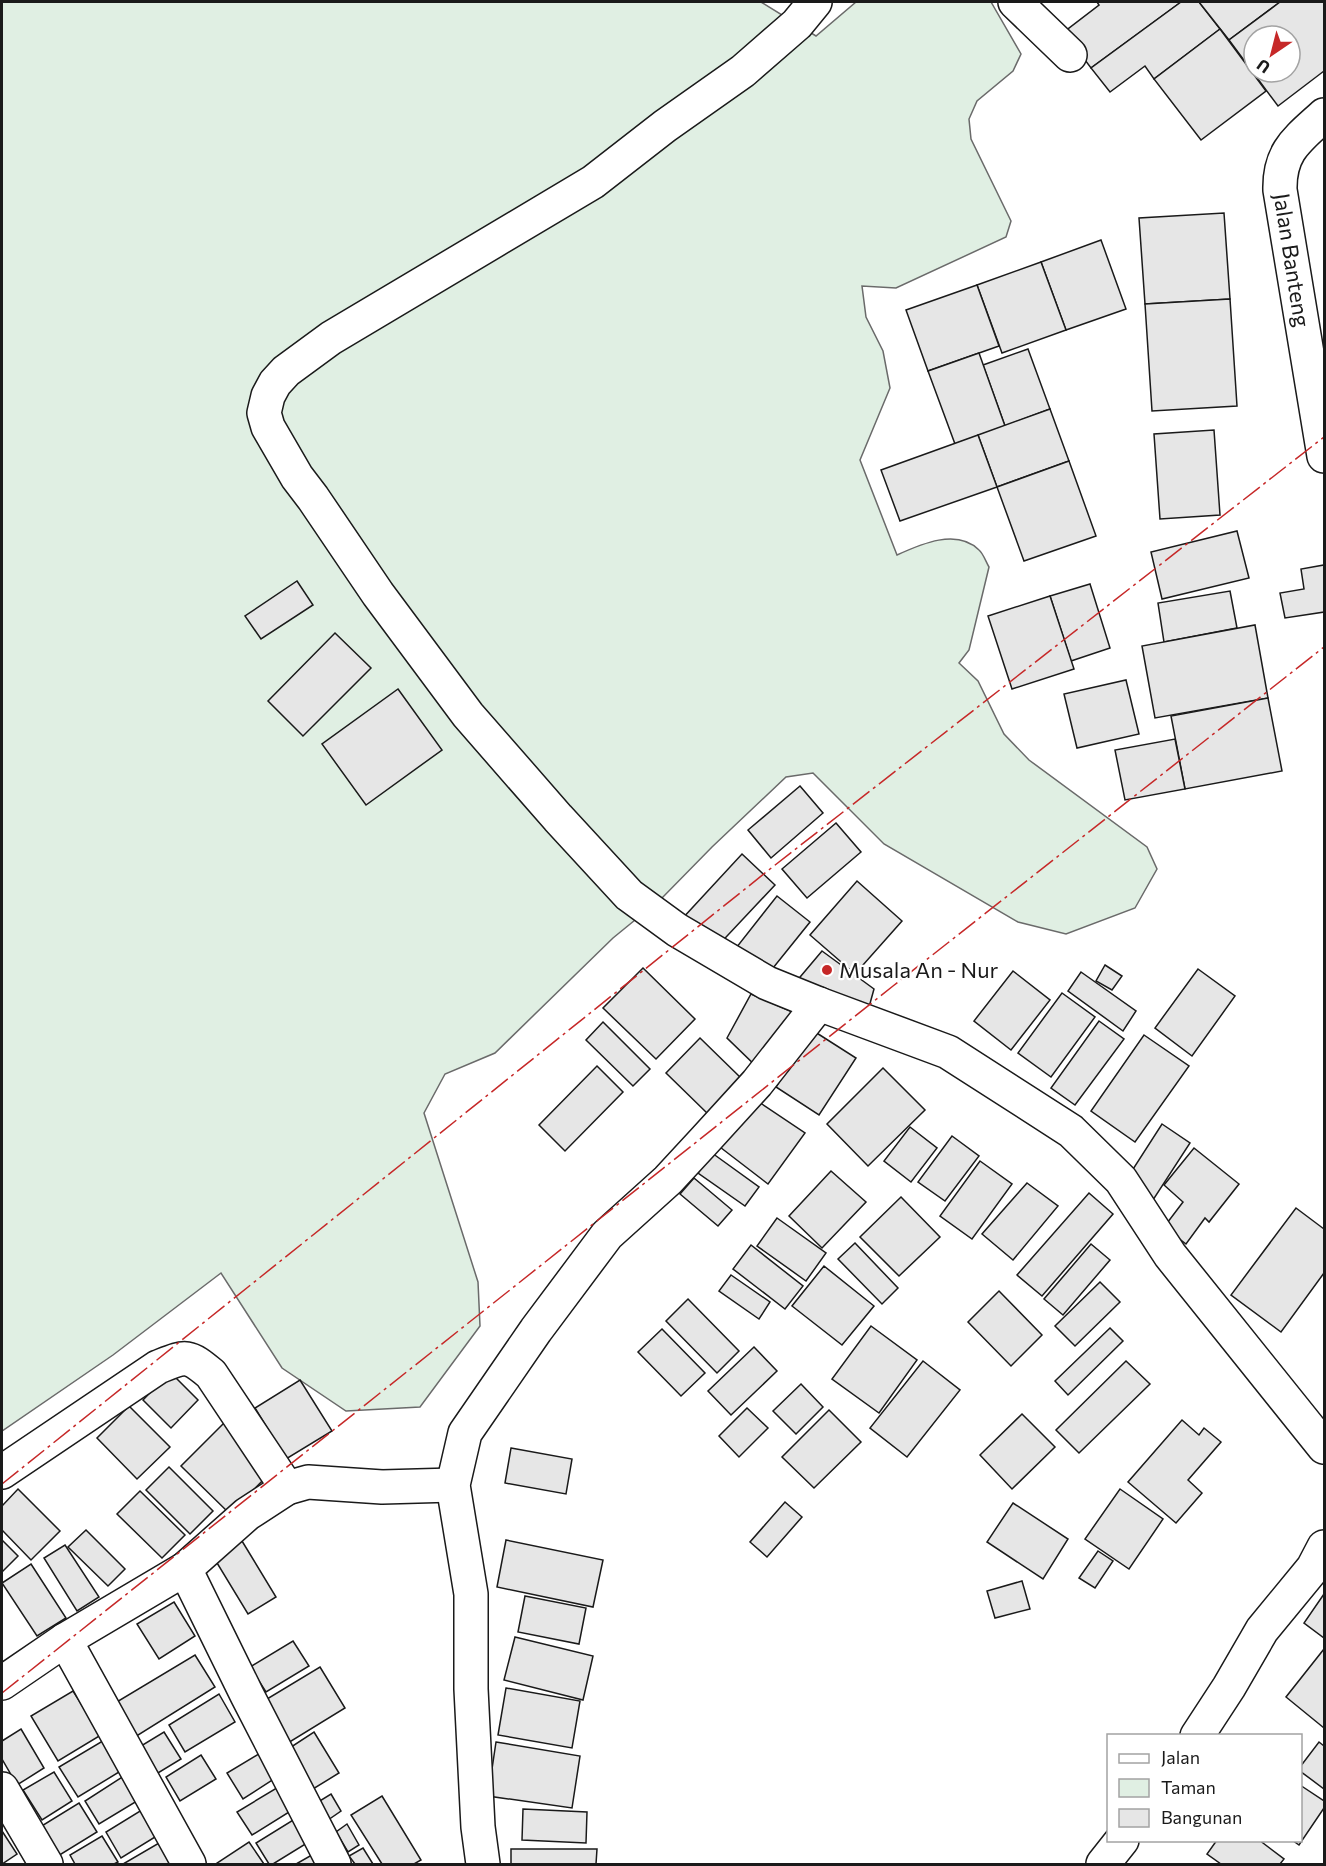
<svg xmlns="http://www.w3.org/2000/svg" width="1326" height="1866" viewBox="0 0 1326 1866" font-family="Commissioner,sans-serif">
<rect width="100%" height="100%" fill="#fff"/>
<path fill="#e0efe3" stroke="#6a6a6a" stroke-width="1.5" d="M2,2h759l55,34 40,-34h135l30,52 -8,17 -36,30 -8,18 2,20 40,82 -5,16 -110,51 -34,-2 4,31 17,34 7,37 -30,72 37,95c24,-11 60,-27 82,-5 4,3 7,12 10,17l-20,83 -10,13 19,18 26,53 25,26 118,87 10,22 -22,39 -69,26 -48,-12 -134,-78 -71,-71 -27,4 -74,70 -50,51 -49,40 -118,115 -50,21 -21,39 54,169 2,44 -60,81 -74,4 -64,-43 -61,-95 -108,82 -111,76z"/>
<g fill="#e6e6e6" stroke="#1a1a1a" stroke-width="1.5" fill-rule="evenodd">
<polygon points="1097,2 1181,2 1091,68 1064,32 1099,5"/>
<polygon points="1181,2 1199,2 1220,29 1154,79 1145,66 1110,92 1091,68"/>
<polygon points="1199,2 1280,2 1229,40"/>
<path d="M1280,2h44v69l-46,35 -49,-66zM1254,36h36v36h-36z"/>
<polygon points="1220,29 1266,91 1201,140 1154,79"/>
<polygon points="1224,213 1230,299 1145,304 1139,218"/>
<polygon points="1101,240 1126,309 1066,330 1041,262"/>
<polygon points="1041,262 1066,330 1002,353 977,285"/>
<polygon points="977,285 999,346 928,371 906,310"/>
<polygon points="1230,299 1237,406 1152,411 1145,304"/>
<polygon points="1028,349 1050,409 1005,426 983,365"/>
<polygon points="979,353 1005,426 955,444 928,371"/>
<polygon points="1050,409 1069,461 997,487 978,435"/>
<polygon points="1214,430 1220,515 1160,519 1154,434"/>
<polygon points="978,435 997,487 900,521 881,470"/>
<polygon points="1069,461 1096,536 1024,561 997,487"/>
<polygon points="1237,531 1249,578 1162,599 1151,552"/>
<polygon points="1324,565 1324,612 1285,618 1280,593 1304,589 1301,569"/>
<polygon points="297,581 313,605 261,639 245,616"/>
<polygon points="1090,584 1110,648 1071,661 1050,596"/>
<polygon points="1230,591 1237,628 1164,642 1158,603"/>
<polygon points="1050,596 1074,669 1012,689 988,616"/>
<polygon points="1255,625 1268,698 1155,718 1142,646"/>
<polygon points="335,633 371,668 303,736 268,701"/>
<polygon points="1126,680 1139,734 1077,748 1064,694"/>
<polygon points="398,689 442,750 366,805 322,744"/>
<polygon points="1268,698 1282,771 1185,789 1171,716"/>
<polygon points="1175,739 1185,789 1125,800 1115,750"/>
<polygon points="800,786 823,813 771,858 748,830"/>
<polygon points="836,823 861,852 807,898 782,869"/>
<polygon points="742,854 775,885 713,951 681,920"/>
<polygon points="857,881 902,921 855,974 810,935"/>
<polygon points="777,896 810,922 769,973 736,948"/>
<polygon points="822,951 874,989 866,1018 790,989"/>
<polygon points="1105,965 1122,976 1112,990 1096,981"/>
<polygon points="643,968 695,1019 656,1059 603,1008"/>
<polygon points="1198,969 1235,996 1192,1056 1155,1028"/>
<polygon points="1013,971 1050,1000 1011,1050 974,1021"/>
<polygon points="1081,972 1136,1011 1123,1031 1068,991"/>
<polygon points="1062,993 1095,1017 1051,1077 1018,1053"/>
<polygon points="751,994 797,1014 758,1068 727,1038"/>
<polygon points="1099,1021 1124,1039 1075,1105 1051,1088"/>
<polygon points="603,1022 650,1069 633,1086 586,1040"/>
<polygon points="812,1030 856,1058 819,1115 776,1087"/>
<polygon points="1144,1035 1189,1066 1135,1142 1091,1111"/>
<polygon points="700,1038 742,1079 708,1114 666,1073"/>
<polygon points="597,1066 623,1092 565,1151 539,1125"/>
<polygon points="883,1068 925,1110 868,1166 827,1124"/>
<polygon points="756,1100 805,1133 768,1184 716,1144"/>
<polygon points="1162,1124 1190,1143 1153,1200 1126,1180"/>
<polygon points="910,1127 937,1148 911,1182 884,1161"/>
<polygon points="952,1136 979,1156 945,1201 918,1182"/>
<polygon points="1194,1148 1239,1184 1209,1222 1205,1218 1186,1244 1164,1227 1183,1202 1164,1185"/>
<polygon points="712,1153 759,1187 745,1206 698,1173"/>
<polygon points="980,1161 1012,1184 972,1239 940,1216"/>
<polygon points="831,1171 866,1202 822,1248 789,1216"/>
<polygon points="694,1178 732,1210 718,1226 680,1194"/>
<polygon points="1027,1183 1058,1206 1013,1260 982,1234"/>
<polygon points="1089,1193 1113,1214 1042,1296 1017,1275"/>
<polygon points="901,1197 940,1237 899,1276 860,1237"/>
<polygon points="1296,1208 1324,1229 1324,1273 1281,1332 1231,1295"/>
<polygon points="777,1218 826,1253 806,1281 757,1246"/>
<polygon points="855,1243 898,1288 882,1304 838,1259"/>
<polygon points="1091,1244 1110,1260 1063,1315 1044,1299"/>
<polygon points="751,1245 803,1286 785,1309 733,1269"/>
<polygon points="824,1266 874,1306 842,1345 792,1306"/>
<polygon points="731,1275 770,1302 759,1319 719,1291"/>
<polygon points="1100,1282 1120,1302 1075,1346 1055,1326"/>
<polygon points="999,1291 1042,1335 1011,1366 968,1322"/>
<polygon points="688,1299 739,1351 717,1373 666,1321"/>
<polygon points="871,1326 917,1360 879,1413 832,1379"/>
<polygon points="1110,1328 1123,1341 1068,1395 1055,1381"/>
<polygon points="662,1329 705,1373 681,1396 638,1352"/>
<polygon points="754,1347 777,1371 731,1415 708,1391"/>
<polygon points="923,1361 960,1390 907,1457 870,1428"/>
<polygon points="1126,1361 1150,1384 1079,1453 1056,1430"/>
<polygon points="170,1372 198,1400 171,1428 143,1400"/>
<polygon points="300,1380 332,1431 286,1459 255,1408"/>
<polygon points="801,1384 823,1407 796,1434 773,1411"/>
<polygon points="129,1406 170,1447 137,1479 97,1438"/>
<polygon points="747,1408 768,1428 739,1457 719,1436"/>
<polygon points="829,1410 861,1442 814,1488 782,1457"/>
<polygon points="1022,1414 1055,1447 1012,1489 980,1455"/>
<polygon points="1182,1420 1199,1435 1204,1428 1221,1442 1188,1480 1202,1493 1176,1523 1128,1482"/>
<polygon points="225,1422 273,1470 230,1514 181,1466"/>
<polygon points="511,1448 572,1459 566,1494 505,1483"/>
<polygon points="169,1467 213,1511 190,1534 146,1490"/>
<polygon points="18,1489 60,1531 31,1560 2,1530 2,1506"/>
<polygon points="1120,1489 1163,1519 1129,1569 1085,1539"/>
<polygon points="140,1491 185,1535 162,1558 117,1514"/>
<polygon points="785,1502 802,1517 767,1557 750,1542"/>
<polygon points="1013,1503 1068,1539 1043,1579 987,1542"/>
<polygon points="86,1530 125,1569 108,1586 68,1547"/>
<polygon points="2,1540 18,1556 2,1572"/>
<polygon points="506,1540 603,1560 593,1607 497,1587"/>
<polygon points="242,1541 276,1597 248,1614 214,1558"/>
<polygon points="65,1545 99,1597 77,1611 44,1558"/>
<polygon points="1098,1551 1113,1561 1095,1588 1079,1578"/>
<polygon points="31,1564 66,1618 37,1636 2,1583"/>
<polygon points="1022,1581 1030,1609 995,1618 987,1591"/>
<polygon points="1324,1594 1324,1638 1304,1623"/>
<polygon points="525,1596 586,1608 579,1644 518,1632"/>
<polygon points="174,1602 195,1636 159,1659 137,1624"/>
<polygon points="515,1637 593,1656 583,1700 504,1680"/>
<polygon points="293,1641 309,1666 266,1692 250,1667"/>
<polygon points="1324,1649 1324,1728 1286,1697"/>
<polygon points="195,1655 215,1687 135,1737 115,1703"/>
<polygon points="320,1667 345,1708 288,1743 262,1702"/>
<polygon points="506,1688 580,1701 572,1748 498,1735"/>
<polygon points="73,1691 101,1735 58,1761 31,1716"/>
<polygon points="219,1694 235,1722 185,1752 169,1725"/>
<polygon points="21,1729 44,1768 17,1785 2,1759 2,1741"/>
<polygon points="164,1732 181,1759 153,1776 136,1749"/>
<polygon points="314,1732 339,1773 313,1789 288,1749"/>
<polygon points="106,1739 124,1769 78,1797 59,1767"/>
<polygon points="496,1742 580,1756 572,1808 488,1796"/>
<polygon points="1319,1742 1324,1746 1324,1789 1300,1771 1300,1767"/>
<polygon points="262,1752 277,1777 243,1799 227,1773"/>
<polygon points="201,1755 216,1779 180,1801 166,1777"/>
<polygon points="54,1772 72,1801 42,1820 23,1790"/>
<polygon points="127,1774 142,1798 99,1824 85,1801"/>
<polygon points="1300,1785 1324,1801 1324,1808 1299,1845 1292,1840 1300,1840"/>
<polygon points="280,1786 294,1809 252,1835 237,1812"/>
<polygon points="331,1794 341,1811 328,1820 318,1802"/>
<polygon points="382,1796 421,1860 414,1864 382,1864 351,1815"/>
<polygon points="79,1803 97,1832 58,1856 40,1827"/>
<polygon points="145,1808 160,1834 121,1858 106,1832"/>
<polygon points="523,1809 587,1812 586,1843 522,1840"/>
<polygon points="298,1817 312,1840 273,1864 269,1864 256,1843"/>
<polygon points="347,1824 359,1845 348,1852 336,1832"/>
<polygon points="2,1831 17,1854 2,1864"/>
<polygon points="102,1836 118,1862 114,1864 75,1864 70,1855"/>
<polygon points="1217,1840 1259,1840 1284,1859 1280,1864 1221,1864 1207,1854"/>
<polygon points="249,1842 264,1864 218,1864 217,1863"/>
<polygon points="159,1843 172,1864 123,1864"/>
<polygon points="363,1848 373,1864 355,1864 349,1856"/>
<polygon points="511,1849 597,1849 596,1864 511,1864"/>
<polygon points="317,1852 325,1864 296,1864"/>
</g>
<g fill="none" stroke-linecap="round" stroke-linejoin="round">
<defs>
<g id="minor">
<polyline points="815,2 797,24 743,71 665,126 593,182 331,338 286,371 275,383 268,396 264,413 268,427 297,477 313,498 378,594 468,715 558,818 629,895 677,930 767,983 819,1004 948,1052 1071,1131 1121,1180 1170,1255 1324,1447"/>
<polyline points="1015,2 1070,55"/>
<path d="M1324,115c-26,24 -45,36 -44,75l44,266"/>
<path d="M2,1472l156,-105c28,-11 29,-13 53,7l76,114"/>
<polyline points="185,1569 247,1695 334,1864"/>
<polyline points="65,1640 189,1864"/>
<polyline points="2,1683 65,1640 185,1569 247,1514 287,1488 308,1482 382,1487 453,1485"/>
<polyline points="1197,1736 1229,1687 1262,1630 1313,1568 1324,1547"/>
<polyline points="2,1789 46,1864"/>
<polyline points="483,1864 478,1827 471,1689 471,1594 453,1485 465,1433 536,1330 607,1235 668,1180 705,1140 757,1083 819,1004"/>
<polyline points="1103,1864 1122,1840"/>
</g>
</defs>
<use href="#minor" stroke="#1a1a1a" stroke-width="36"/>
<use href="#minor" stroke="#fff" stroke-width="33"/>
<g stroke="#c62828" stroke-width="1.5" stroke-dasharray="21 4.5 3 4.5" stroke-linecap="butt">
<polyline points="2,1484 770,869 1324,437"/>
<polyline points="2,1693 893,986 1324,647"/>
</g>
</g>
<circle fill="#c62828" stroke="#fff" stroke-width="2" cx="827" cy="970" r="6"/>
<g text-anchor="middle" stroke-width="4.5" stroke-linejoin="round" paint-order="stroke">
<g font-size="22" fill="#1a1a1a" stroke="#fff">
<text transform="translate(1292 260) rotate(81)" y="8">Jalan Banteng</text>
</g>
<g font-size="22" fill="#1a1a1a" stroke="#fff" text-anchor="start">
<text x="839" y="978">Musala An - Nur</text>
</g>
</g>
<rect width="1326" height="1866" fill="none" stroke="#1a1a1a" stroke-width="6"/>
<rect x="1107" y="1734" width="195" height="108" fill="#ffffff" stroke="#a3a3a3" stroke-width="1.5"/>
<rect x="1119" y="1754" width="30" height="9" fill="#ffffff" stroke="#a3a3a3" stroke-width="1.5"/>
<text x="1161" y="1764" font-size="18" fill="#1a1a1a">Jalan</text>
<rect x="1119" y="1779" width="30" height="18" fill="#e0efe3" stroke="#a3a3a3" stroke-width="1.5"/>
<text x="1161" y="1794" font-size="18" fill="#1a1a1a">Taman</text>
<rect x="1119" y="1809" width="30" height="18" fill="#e6e6e6" stroke="#a3a3a3" stroke-width="1.5"/>
<text x="1161" y="1824" font-size="18" fill="#1a1a1a">Bangunan</text>
<g transform="translate(1272 54) rotate(215)"><circle r="28" fill="#ffffff" stroke="#a3a3a3" stroke-width="1.5"/>
<path d="M0-4.5L10 22L0 15L-10 22Z" fill="#c62828"/>
<text y="-9" font-size="16" font-weight="bold" text-anchor="middle" fill="#1a1a1a">U</text>
</g>
</svg>
